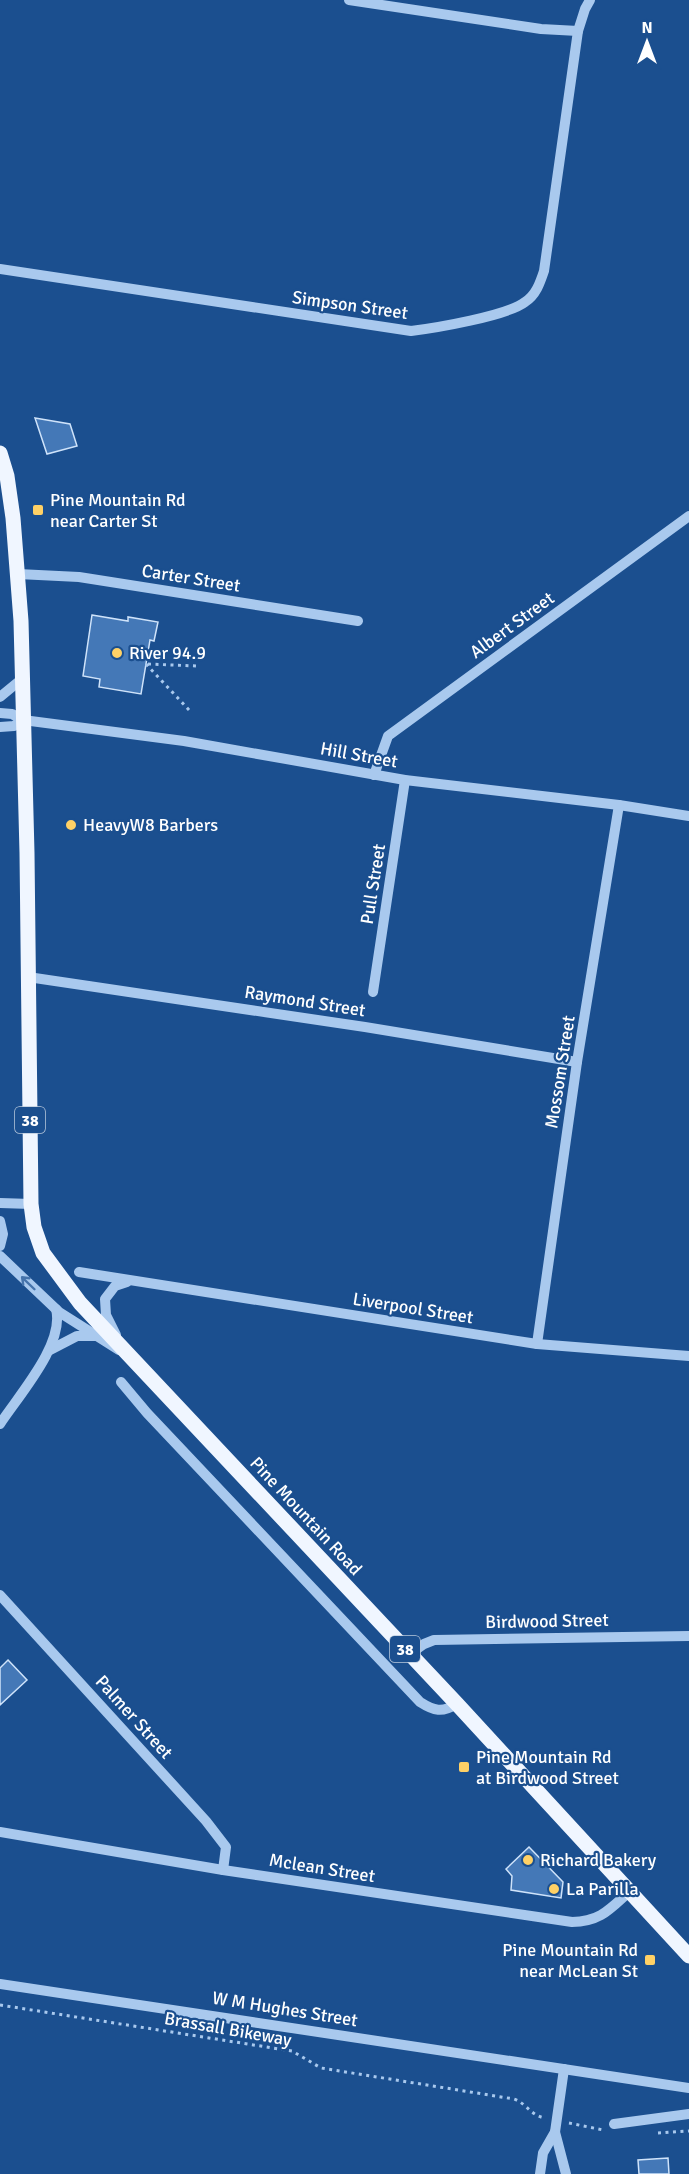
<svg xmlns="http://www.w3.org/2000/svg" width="689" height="2174" viewBox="0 0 689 2174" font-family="Signika,sans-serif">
<rect width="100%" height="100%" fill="#1b4f8f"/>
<g fill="#4478b7" stroke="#cfe3fa" stroke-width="1.5">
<polygon points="35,418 70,424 77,446 47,454"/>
<polygon points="92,615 128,621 128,617 158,622 154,641 150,640 141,694 99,687 100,679 83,676"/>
<polygon points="8,1660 27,1680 0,1705 0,1668"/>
<polygon points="529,1847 563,1882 561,1898 511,1890 512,1876 506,1869"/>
<polygon points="668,2158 669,2174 639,2174 638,2160"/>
</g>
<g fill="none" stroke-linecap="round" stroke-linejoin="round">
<g stroke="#a9c9ee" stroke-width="3" stroke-dasharray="3 4.5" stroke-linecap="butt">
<polyline points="146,664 189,710"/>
<polyline points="148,664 196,666"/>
<path d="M0,2005l292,46 29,17 193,31c12,4 17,17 31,19"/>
<polyline points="569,2123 603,2130"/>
<polyline points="658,2133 689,2131"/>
</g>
<g stroke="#a9c9ee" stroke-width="10">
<polyline points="349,0 541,29 578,31"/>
<path d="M0,269l411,62c24,-3 96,-15 114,-29 11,-7 15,-19 19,-31l34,-240 7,-22 5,-9"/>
<polyline points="18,574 79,577 358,621"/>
<polyline points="0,697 23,678"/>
<polyline points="0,713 12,714 23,720 184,741 405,780 619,805 689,816"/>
<polyline points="0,727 14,726 23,720"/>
<polyline points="374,775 388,736 689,516"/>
<polyline points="28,977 365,1027 577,1062"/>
<polyline points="373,992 405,780"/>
<polyline points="0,1203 31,1204"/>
<polyline points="0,1221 3,1234 0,1246"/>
<polyline points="0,1256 59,1312 119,1350"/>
<polyline points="79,1272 537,1344 689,1356"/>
<polyline points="116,1335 106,1315 105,1299 115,1286 127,1282"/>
<polyline points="537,1344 577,1062 619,805"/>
<polyline points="50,1350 77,1336 96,1336"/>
<path d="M121,1382l26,31 273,289c14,9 22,11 37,2"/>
<path d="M0,1424c19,-29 65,-80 56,-115"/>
<polyline points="0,1595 206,1821 226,1847 223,1870"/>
<polyline points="410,1654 424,1644 434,1640 689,1636"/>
<path d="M0,1832l223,38 349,52c28,0 38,-13 58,-31"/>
<polyline points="0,1984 689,2088"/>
<polyline points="614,2124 689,2114"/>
<polyline points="555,2132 566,2174"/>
<polyline points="540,2174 543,2153 555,2132 564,2069"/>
</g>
<polyline stroke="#f0f6ff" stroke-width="15" points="0,453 7,476 13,518 21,621 27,853 31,1204 34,1227 43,1253 80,1303 457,1704 689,1956"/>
</g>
<defs><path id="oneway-shaft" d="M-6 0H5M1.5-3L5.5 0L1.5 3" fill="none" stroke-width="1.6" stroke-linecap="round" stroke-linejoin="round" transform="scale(1.5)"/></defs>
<use stroke="#4674ac" href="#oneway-shaft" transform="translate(28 1283) rotate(-136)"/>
<g fill="#ffd166" stroke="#1b4f8f" stroke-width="2">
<rect x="32" y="504" width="12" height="12" rx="3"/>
<circle cx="117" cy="653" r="6"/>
<circle cx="71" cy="825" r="6"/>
<rect x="458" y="1761" width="12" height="12" rx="3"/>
<circle cx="528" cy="1860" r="6"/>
<circle cx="554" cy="1889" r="6"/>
<rect x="644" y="1954" width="12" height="12" rx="3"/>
</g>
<g text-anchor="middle" stroke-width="4.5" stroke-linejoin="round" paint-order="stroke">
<g fill="#1b4f8f" stroke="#bbcadd" stroke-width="1.5">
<rect x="15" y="1107" width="30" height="26" rx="4.5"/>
<rect x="390" y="1636" width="30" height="26" rx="4.5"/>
</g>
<g font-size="16" font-weight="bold" fill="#fff">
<text x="30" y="1126">38</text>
<text x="405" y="1655">38</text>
</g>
<g font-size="18" fill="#fff" stroke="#1b4f8f">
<text transform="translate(350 305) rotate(8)" y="6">Simpson Street</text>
<text transform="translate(191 578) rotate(9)" y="6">Carter Street</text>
<text transform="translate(512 625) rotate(-36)" y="6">Albert Street</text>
<text transform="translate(359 755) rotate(10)" y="6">Hill Street</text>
<text transform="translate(373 884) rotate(-81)" y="6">Pull Street</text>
<text transform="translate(305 1001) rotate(9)" y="6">Raymond Street</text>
<text transform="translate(560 1072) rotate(-81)" y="6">Mossom Street</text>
<text transform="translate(413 1308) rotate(9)" y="6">Liverpool Street</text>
<text transform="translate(306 1516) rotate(47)" y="6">Pine Mountain Road</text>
<text transform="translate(547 1621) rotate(-1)" y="6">Birdwood Street</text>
<text transform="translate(134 1717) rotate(48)" y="6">Palmer Street</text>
<text transform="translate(322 1868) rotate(9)" y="6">Mclean Street</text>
<text transform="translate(285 2009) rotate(9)" y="6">W M Hughes Street</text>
<text transform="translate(228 2029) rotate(10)" y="6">Brassall Bikeway</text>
</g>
<g font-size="18" fill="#fff" stroke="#1b4f8f" text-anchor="start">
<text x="50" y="506">Pine Mountain Rd<tspan x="50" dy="21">near Carter St</tspan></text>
<text x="129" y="659">River 94.9</text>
<text x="83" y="831">HeavyW8 Barbers</text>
<text x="476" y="1763">Pine Mountain Rd<tspan x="476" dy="21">at Birdwood Street</tspan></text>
<text x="540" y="1866">Richard Bakery</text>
<text x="566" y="1895">La Parilla</text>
<text x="638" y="1956" text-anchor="end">Pine Mountain Rd<tspan x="638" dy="21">near McLean St</tspan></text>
</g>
</g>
<g transform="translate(647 42)" stroke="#1b4f8f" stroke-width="4.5" paint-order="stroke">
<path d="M0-4.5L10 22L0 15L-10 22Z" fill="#ffffff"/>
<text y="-9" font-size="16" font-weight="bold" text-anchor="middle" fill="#ffffff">N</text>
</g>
</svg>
